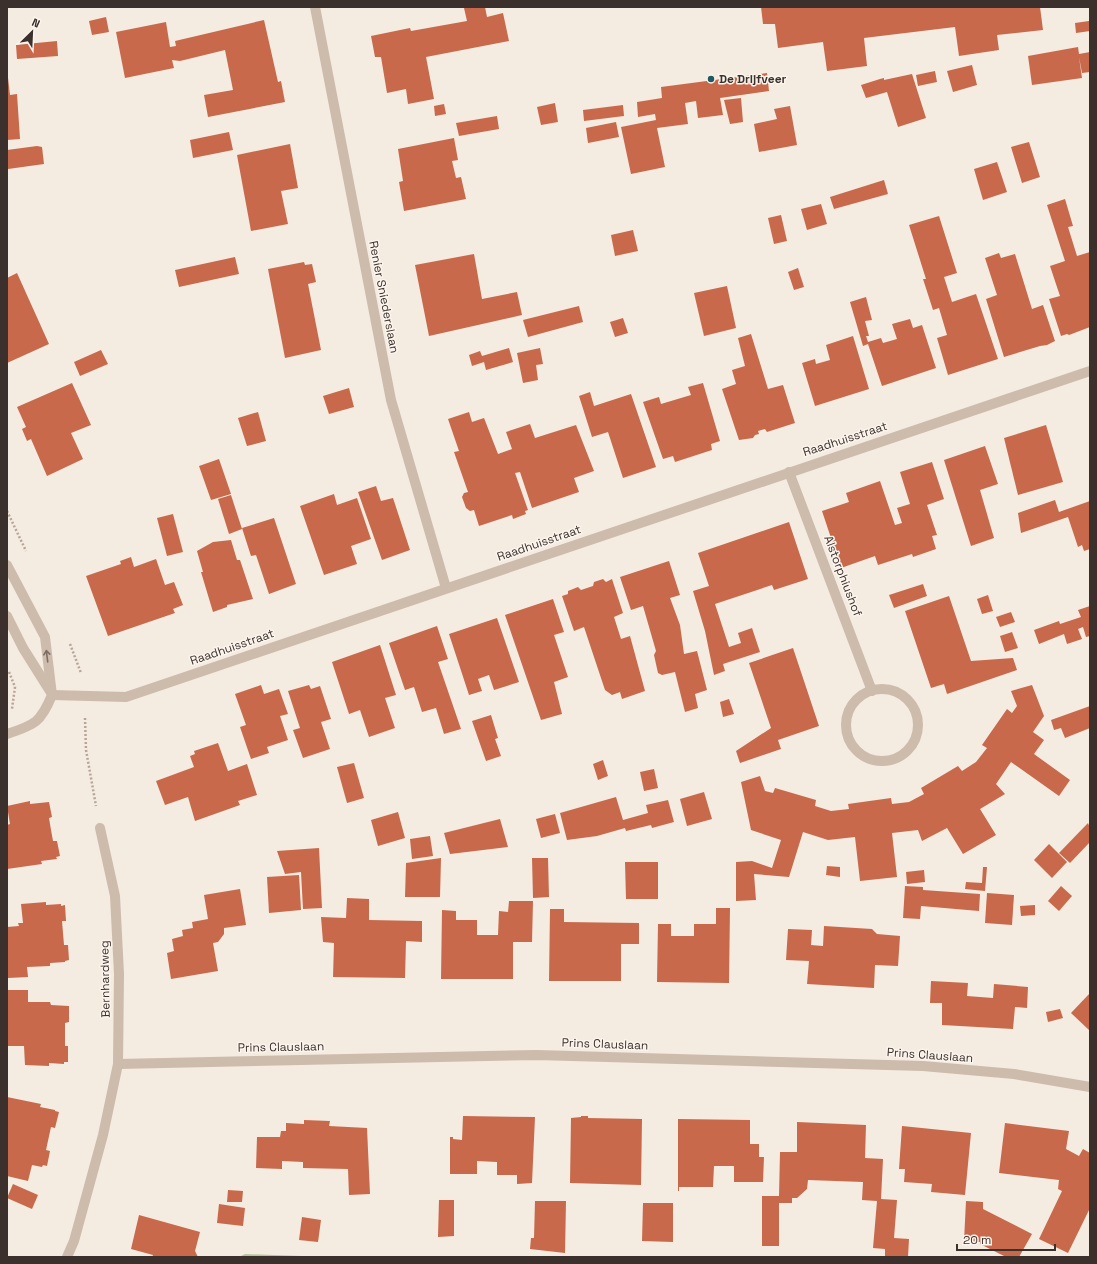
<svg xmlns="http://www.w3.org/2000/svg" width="1097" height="1264" viewBox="0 0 1097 1264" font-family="'Space Grotesk',sans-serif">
<rect width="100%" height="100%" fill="#f4ebe1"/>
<polygon fill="#b8c4a0" points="245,1254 329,1257 239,1257"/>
<g fill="#c8694b">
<polygon points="469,7 485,7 487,17 503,13 509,41 426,57 434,99 408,104 406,89 387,93 381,57 375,57 371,36 410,28 411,31 467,21 464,8"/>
<polygon points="761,7 1040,7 1043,30 997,35 999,50 959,56 955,27 864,38 867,66 827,71 823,42 778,48 775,24 763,24"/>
<polygon points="106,17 109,32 92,35 89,21"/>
<polygon points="264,20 278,82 281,81 285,102 208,117 204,95 233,90 225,50 180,61 172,60 174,68 125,78 116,32 166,22 170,47 176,46 175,41"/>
<polygon points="1089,21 1090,31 1076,33 1075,23"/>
<polygon points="57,41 58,56 17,59 16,45"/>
<polygon points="1078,47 1079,54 1090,52 1090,72 1082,73 1079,57 1082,78 1032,85 1028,56"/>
<polygon points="972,65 977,85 953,92 947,71"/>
<polygon points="7,69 10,95 17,94 20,139 7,140"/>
<polygon points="935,71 937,82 918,86 916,75"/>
<polygon points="767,73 769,91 720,98 723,115 698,118 696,101 685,103 688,124 657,128 665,167 631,174 621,127 656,120 655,114 638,117 637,102 662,98 661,87"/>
<polygon points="912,74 926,118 898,127 887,92 866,98 861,85 880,79 884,78 884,80"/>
<polygon points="741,98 743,122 730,124 724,100"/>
<polygon points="555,103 558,122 541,125 537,107"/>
<polygon points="444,104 446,114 435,116 434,106"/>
<polygon points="623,105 624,116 584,121 583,110"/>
<polygon points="790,106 797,145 759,152 754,124 777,119 774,109"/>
<polygon points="497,116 499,129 459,136 456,123"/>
<polygon points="616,122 619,137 588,143 586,128"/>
<polygon points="229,132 233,150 193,158 190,140"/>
<polygon points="454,138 458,160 452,161 456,178 461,177 466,199 404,211 399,182 403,181 398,149"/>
<polygon points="1029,142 1040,177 1022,183 1011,147"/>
<polygon points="290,144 298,188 281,191 288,224 251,231 237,155"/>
<polygon points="37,146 42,147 44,164 8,169 7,150"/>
<polygon points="997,162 1007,192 983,200 974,169"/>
<polygon points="884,180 888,194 834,209 830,197"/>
<polygon points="1065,199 1073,226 1068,227 1077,256 1090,252 1090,327 1069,335 1067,334 1061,336 1049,299 1060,296 1050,266 1065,261 1047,205"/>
<polygon points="821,204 827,224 807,230 801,209"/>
<polygon points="781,215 787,241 774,244 768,218"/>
<polygon points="939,216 957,273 944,277 952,302 976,294 998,359 948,375 937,338 947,335 939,308 933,310 923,279 926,279 909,225"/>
<polygon points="633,230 638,251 615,256 611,235"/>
<polygon points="999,253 1001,258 1015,254 1032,309 1043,305 1055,341 1047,345 1040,346 1004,357 986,299 997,295 985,258"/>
<polygon points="474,254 482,299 517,292 522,315 429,336 415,265"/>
<polygon points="235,257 239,274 179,287 175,270"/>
<polygon points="304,262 305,265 312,264 316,282 308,284 321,350 285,358 268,269"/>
<polygon points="798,268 804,287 794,290 788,272"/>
<polygon points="17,273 49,344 7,363 7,278"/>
<polygon points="727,286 736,328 704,336 694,293"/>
<polygon points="866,297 872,320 865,321 869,336 866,336 868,342 881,338 883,343 897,339 892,324 910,319 913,328 922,325 936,368 882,386 868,344 863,346 850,302"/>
<polygon points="579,306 583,322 528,337 523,320"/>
<polygon points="623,318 628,333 615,337 610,322"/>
<polygon points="751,334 768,389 783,385 795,423 767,432 765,429 758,431 759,434 755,435 753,438 739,440 722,389 736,384 732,370 745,366 738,338"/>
<polygon points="853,336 869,389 815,406 802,363 815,359 816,364 830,360 826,345"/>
<polygon points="509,348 513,362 486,370 484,362 472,366 469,355 480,351 482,356"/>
<polygon points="540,348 543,364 536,365 538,380 523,383 517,353"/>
<polygon points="101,350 108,364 80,376 74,362"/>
<polygon points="72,383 91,425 71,433 83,459 47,476 31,439 27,441 22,429 26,427 17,407"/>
<polygon points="703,383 720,441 711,444 712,450 675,462 673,456 663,459 643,402 659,397 661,404 691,395 688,387"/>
<polygon points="349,388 354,407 329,414 323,396"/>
<polygon points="590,392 594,406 631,394 656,467 623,478 608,432 592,437 579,396"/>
<polygon points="258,412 266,441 247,446 238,418"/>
<polygon points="469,412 472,422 484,418 498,454 512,449 506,432 530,424 535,438 576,425 594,471 574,478 579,492 532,508 520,472 515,473 528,510 525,511 526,514 513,519 512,515 479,526 474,510 470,511 466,508 462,497 464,493 468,492 454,452 459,451 448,419"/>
<polygon points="1046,425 1063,482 1018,495 1004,438"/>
<polygon points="985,446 998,484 980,490 994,538 971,546 944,460"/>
<polygon points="219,459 231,494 211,500 199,466"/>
<polygon points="932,462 944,499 927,505 937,535 932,536 936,549 913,557 912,554 878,565 875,556 841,568 822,511 849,502 846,493 880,481 895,525 902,523 897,508 910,504 900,472"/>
<polygon points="376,486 381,501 393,498 410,550 382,560 358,492"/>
<polygon points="334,494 337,505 357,498 371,539 351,546 357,564 324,575 300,506"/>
<polygon points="231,495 242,529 229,534 218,499"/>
<polygon points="1055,500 1059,512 1090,501 1090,549 1084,551 1082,545 1078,547 1068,517 1021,533 1018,513"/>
<polygon points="173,514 183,552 167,556 157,518"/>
<polygon points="274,518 296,584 269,594 256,555 251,556 242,528"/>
<polygon points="789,522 808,579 774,590 772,585 715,604 729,647 741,643 738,633 752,628 760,652 723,664 725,671 714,675 705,631 693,591 709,586 698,553"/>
<polygon points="231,540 237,560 240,560 253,599 227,605 227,607 213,612 201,572 203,572 197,551 213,542"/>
<polygon points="131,557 134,567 156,559 165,585 174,582 183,605 173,609 175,613 108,636 86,576 121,564 120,561"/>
<polygon points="669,561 680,595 670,598 680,625 684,654 697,651 707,690 695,694 698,708 685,712 675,672 662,675 658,673 654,655 656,651 643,606 631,610 620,577"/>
<polygon points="603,579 606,582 612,579 623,613 614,617 621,639 630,636 645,691 622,699 620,692 612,695 605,690 584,627 574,631 562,596 568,594 568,591 578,587 581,590 593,586 594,582"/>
<polygon points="923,584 927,596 894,608 889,595"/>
<polygon points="988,595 993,611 982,614 977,599"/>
<polygon points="949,596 971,661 1013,658 1017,670 947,694 944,684 931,688 905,611"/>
<polygon points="553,599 564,632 554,635 568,677 554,682 562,714 541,720 505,615"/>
<polygon points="1090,606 1090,636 1086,637 1083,627 1078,629 1082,639 1067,644 1064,634 1039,644 1034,630 1059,621 1060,624 1081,617 1078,610"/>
<polygon points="1011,612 1015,622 1000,627 996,617"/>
<polygon points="497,618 519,682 494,690 489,675 478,679 482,691 469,695 449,634"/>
<polygon points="437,626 448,659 438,662 461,729 444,734 436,708 422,712 414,687 405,690 389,643"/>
<polygon points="1012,632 1018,648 1005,652 1000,636"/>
<polygon points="380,645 396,695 385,698 395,728 369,737 360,710 349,714 332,662"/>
<polygon points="793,648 819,726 778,740 781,749 740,763 736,751 771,728 749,663"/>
<polygon points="261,685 264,694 279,689 288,714 280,716 288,740 267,747 269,753 251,759 240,727 246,725 235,694"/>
<polygon points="309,685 311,689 320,686 331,719 321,722 330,749 303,758 293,730 300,728 288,691"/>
<polygon points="1032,685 1044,716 1033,732 1044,740 1034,754 1070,780 1059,796 1011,762 996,784 1005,794 980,809 996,835 963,854 947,828 922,841 918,830 892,833 897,877 860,881 855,837 828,840 803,832 789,877 754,874 756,900 736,901 736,862 752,861 772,868 781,840 751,830 741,782 760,776 765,791 773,793 775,788 816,800 815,806 831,811 849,809 848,804 891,798 892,804 909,802 924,794 921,788 958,766 962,771 976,762 987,748 982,745 1007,709 1012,713 1017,706 1011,691"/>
<polygon points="729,699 734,714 723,717 720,702"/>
<polygon points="1090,706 1090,728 1065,738 1061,728 1054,730 1051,720"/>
<polygon points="491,715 498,738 495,739 501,756 486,761 472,721"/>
<polygon points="218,743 228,771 247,764 257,795 238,801 240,805 195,821 188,797 165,805 156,781 194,767 190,756 195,754 194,751"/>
<polygon points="603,760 608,776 598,780 593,764"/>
<polygon points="354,763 364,798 347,803 337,767"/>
<polygon points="654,769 658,788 644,791 640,772"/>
<polygon points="704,792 712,819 687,826 680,799"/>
<polygon points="616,797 623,820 648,813 646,805 668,800 674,822 652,828 651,825 626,831 625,828 597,836 567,840 560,813"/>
<polygon points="30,801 30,804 49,802 52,817 49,818 51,830 53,841 57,841 60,856 56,857 57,859 41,861 42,864 7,869 7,825 10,824 7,806"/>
<polygon points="398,812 405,838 378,846 371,820"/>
<polygon points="555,814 560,833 541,838 536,819"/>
<polygon points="500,819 508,847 450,854 444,833"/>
<polygon points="1088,823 1090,828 1090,842 1070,863 1059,853"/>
<polygon points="430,836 433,856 412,859 410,839"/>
<polygon points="1049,844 1067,862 1052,878 1034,860"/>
<polygon points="319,848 322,908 303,909 301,872 285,874 277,851"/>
<polygon points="441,858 440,897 405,897 406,863"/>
<polygon points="532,858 548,858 549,897 533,898"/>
<polygon points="625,862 658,862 658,899 626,899"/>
<polygon points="827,866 840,867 840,877 826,875"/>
<polygon points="983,867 987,867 985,891 965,889 966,882 982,883"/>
<polygon points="924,870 925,882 907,884 906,872"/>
<polygon points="299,875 301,910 269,913 267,877"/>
<polygon points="905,886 923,887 923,890 980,894 979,911 921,906 920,919 903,918"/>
<polygon points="1061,886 1072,896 1059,911 1048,901"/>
<polygon points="240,889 246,925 224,928 224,934 218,942 213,943 218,971 171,979 167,953 174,951 172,939 183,936 182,930 193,928 192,922 208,919 204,895"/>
<polygon points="987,893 1014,895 1012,925 985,923"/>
<polygon points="347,898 369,899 369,920 422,921 422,942 406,941 405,978 333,977 334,943 323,942 321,917 346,918"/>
<polygon points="509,901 533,901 532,942 513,942 513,979 441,979 442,910 456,911 456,920 477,920 477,935 498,935 499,911 508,912"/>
<polygon points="46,902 46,905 61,904 61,906 65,905 66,921 62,921 64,945 68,945 69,960 65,961 65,962 50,963 50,966 27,967 28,977 8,978 7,927 19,926 18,923 23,923 21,904"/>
<polygon points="1035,905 1035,915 1021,916 1020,906"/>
<polygon points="716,908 730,908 729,983 657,982 658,924 671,924 671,936 694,936 694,924 716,924"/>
<polygon points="550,909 564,909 564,922 639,923 639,944 621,944 621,981 549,981"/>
<polygon points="824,926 872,929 877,934 900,936 898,966 875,965 874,988 807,984 809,961 786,960 788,929 812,930 811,945 823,946"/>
<polygon points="931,981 968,983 967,996 993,998 994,984 1028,987 1027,1008 1015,1007 1013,1029 942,1025 942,1003 930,1003"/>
<polygon points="7,990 28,990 28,1002 50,1002 51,1005 69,1006 69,1022 65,1023 65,1046 68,1046 68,1062 64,1062 64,1064 49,1063 49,1066 25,1065 24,1046 7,1046"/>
<polygon points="1090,993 1090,1031 1071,1013"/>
<polygon points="1060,1009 1063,1018 1048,1022 1046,1012"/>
<polygon points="7,1097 41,1104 40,1107 55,1110 55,1111 59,1112 55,1128 51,1127 46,1150 50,1151 47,1166 43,1165 42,1167 32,1165 28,1181 7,1176"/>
<polygon points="463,1116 535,1117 532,1183 517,1184 517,1175 497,1175 497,1162 477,1161 477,1174 450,1174 450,1137 453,1137 453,1139 462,1140"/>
<polygon points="581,1116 588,1116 588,1118 642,1119 641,1185 570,1183 571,1118 581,1117"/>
<polygon points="678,1119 750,1120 750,1144 759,1144 759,1157 764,1157 763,1182 734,1182 734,1166 714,1166 713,1187 679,1187 679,1191 678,1191"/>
<polygon points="304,1120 330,1121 329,1126 367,1128 370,1194 349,1195 348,1169 303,1168 303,1162 282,1161 282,1169 256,1168 257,1137 280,1137 281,1131 286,1131 286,1123 304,1124"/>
<polygon points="797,1122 866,1125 865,1158 883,1159 881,1199 897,1200 894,1238 909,1239 908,1257 885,1257 885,1249 873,1248 877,1201 862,1200 863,1182 808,1180 807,1189 797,1198 792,1198 792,1203 779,1203 779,1246 762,1246 762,1196 779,1196 780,1152 797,1152"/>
<polygon points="1005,1123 1069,1131 1066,1149 1079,1156 1083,1149 1090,1153 1090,1208 1068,1253 1039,1239 1062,1191 1058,1189 1059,1180 999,1173"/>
<polygon points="902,1126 971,1133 965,1195 931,1192 932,1184 904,1182 905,1169 899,1169"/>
<polygon points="13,1184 38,1195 32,1209 7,1198"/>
<polygon points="228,1190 243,1191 242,1202 227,1202"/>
<polygon points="439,1200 454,1200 454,1236 438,1237"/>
<polygon points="535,1201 566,1201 565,1253 530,1249 531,1238 534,1238"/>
<polygon points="966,1201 983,1202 983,1209 1032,1234 1019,1257 1006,1257 980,1244 980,1242 964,1241"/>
<polygon points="643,1203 673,1203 673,1242 642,1241"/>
<polygon points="219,1204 245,1208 243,1226 217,1223"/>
<polygon points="139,1215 200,1232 195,1251 198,1257 152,1257 153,1255 131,1249"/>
<polygon points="302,1217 321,1220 318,1242 299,1240"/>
</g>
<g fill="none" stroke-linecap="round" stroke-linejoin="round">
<g stroke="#b9a596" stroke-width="2.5" stroke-dasharray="2 2" stroke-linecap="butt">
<polyline points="7,511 26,551"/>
<polyline points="70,644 81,673"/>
<polyline points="9,672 15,687 12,709"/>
<polyline points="85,718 86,750 96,806"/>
</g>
<g stroke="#cdbbac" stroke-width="10">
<polyline points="315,7 391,400 446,588"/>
<polyline points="789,472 872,691"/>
<polyline points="7,565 45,637 52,695"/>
<polyline points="7,616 23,648 50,691"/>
<circle cx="882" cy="725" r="36"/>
<polyline points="52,695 126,697 1090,371"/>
<path d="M7,734c28,-9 34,-12 45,-39"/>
<polyline points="118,1064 537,1055 923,1066 1014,1074 1090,1087"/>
<polyline points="67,1257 74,1241 103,1135 118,1064 119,974 115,896 100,828"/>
</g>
</g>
<defs><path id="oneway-shaft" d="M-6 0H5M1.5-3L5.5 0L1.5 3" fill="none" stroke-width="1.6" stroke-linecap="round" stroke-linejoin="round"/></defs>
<use stroke="#7d6f65" href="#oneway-shaft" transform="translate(47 656) rotate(-97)"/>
<circle fill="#1f5a5e" stroke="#fbf5ee" stroke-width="1.5" cx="711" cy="79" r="4"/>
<g text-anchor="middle" stroke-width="3" stroke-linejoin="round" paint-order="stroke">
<g font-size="12" font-weight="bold" fill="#3b302b" stroke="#fbf5ee" text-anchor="start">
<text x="719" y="83">De Drijfveer</text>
</g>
<g font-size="12" fill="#3b302b" stroke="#fbf5ee">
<text transform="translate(384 297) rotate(79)" y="4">Renier Sniederslaan</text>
<text transform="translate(845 439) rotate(-18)" y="4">Raadhuisstraat</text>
<text transform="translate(539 543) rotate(-19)" y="4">Raadhuisstraat</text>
<text transform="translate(843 576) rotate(69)" y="4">Alstorphiushof</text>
<text transform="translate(232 647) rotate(-19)" y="4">Raadhuisstraat</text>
<text transform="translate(105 979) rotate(-91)" y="4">Bernhardweg</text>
<text transform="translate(605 1044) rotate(2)" y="4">Prins Clauslaan</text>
<text transform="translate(281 1047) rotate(-1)" y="4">Prins Clauslaan</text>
<text transform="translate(930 1055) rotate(4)" y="4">Prins Clauslaan</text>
</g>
</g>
<rect width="1097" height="1264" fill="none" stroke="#3b302b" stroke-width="16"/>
<g transform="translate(32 32) rotate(24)" stroke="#fbf5ee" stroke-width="3" paint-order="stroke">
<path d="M0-3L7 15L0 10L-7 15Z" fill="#3b302b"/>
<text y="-6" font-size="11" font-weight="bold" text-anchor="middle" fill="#3b302b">N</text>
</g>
<path d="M957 1244v6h98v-6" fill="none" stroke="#3b302b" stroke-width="2"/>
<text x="963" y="1244" font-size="12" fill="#3b302b" stroke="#fbf5ee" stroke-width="3" paint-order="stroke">20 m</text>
</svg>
